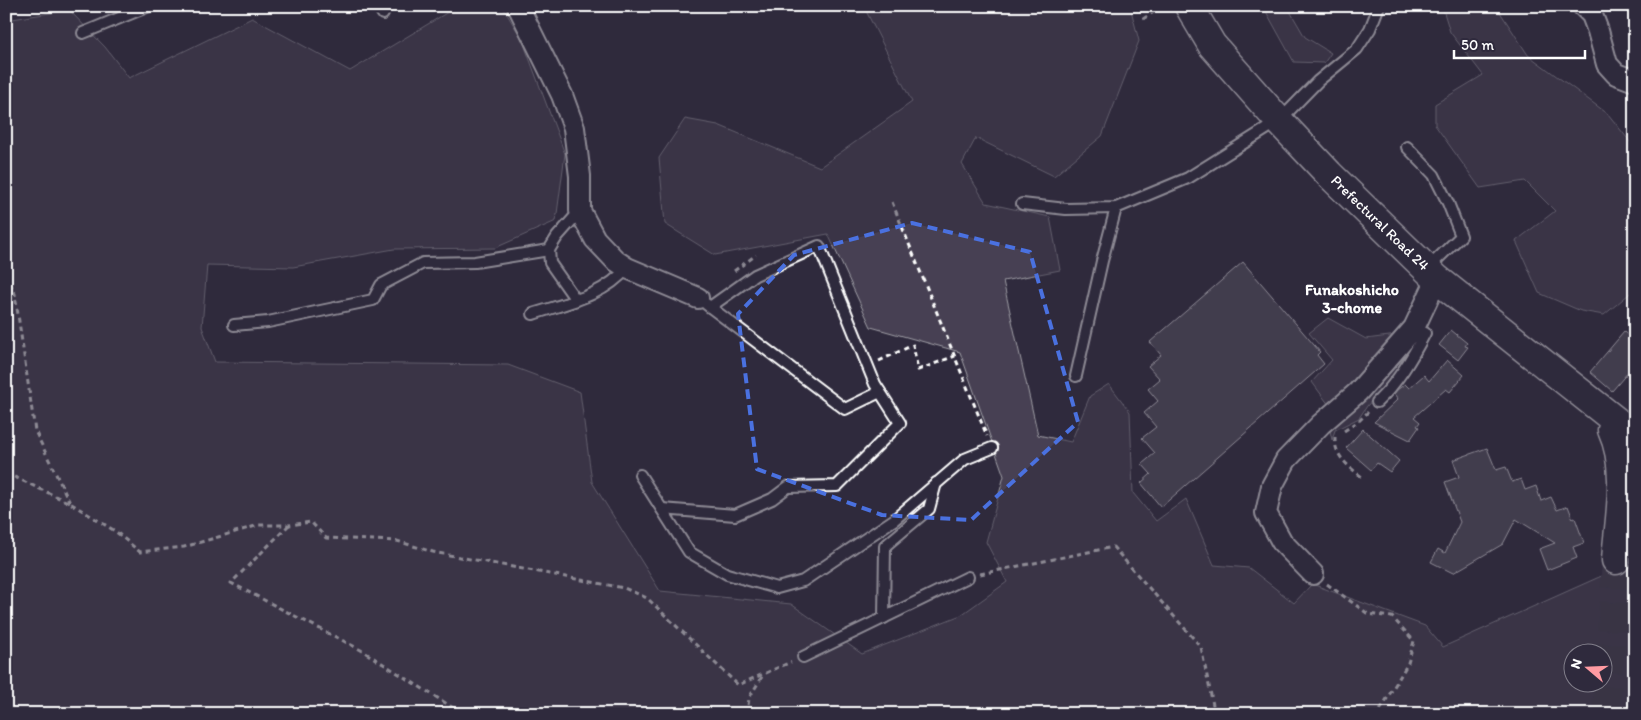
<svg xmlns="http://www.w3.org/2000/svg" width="1641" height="720" viewBox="0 0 1641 720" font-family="Itim,sans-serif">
<rect width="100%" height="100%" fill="#2f2a3d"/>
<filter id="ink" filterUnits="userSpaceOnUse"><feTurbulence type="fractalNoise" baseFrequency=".02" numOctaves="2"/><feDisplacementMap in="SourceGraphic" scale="10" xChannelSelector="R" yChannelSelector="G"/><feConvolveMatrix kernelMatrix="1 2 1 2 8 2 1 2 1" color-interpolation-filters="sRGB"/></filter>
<g filter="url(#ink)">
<g fill="#464152" stroke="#a2a0a8" fill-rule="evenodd">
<path d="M458,6h44l20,33 43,115 -9,67 -61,27 -101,1 -101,18 -86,-2 -5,62 13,35 293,3 72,27 12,90 68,109 131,13 71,50 99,-39 46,-33 -21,-40 18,-66 -44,-124 -89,-25 -43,-93 -113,21 -50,-31 -6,-66 26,-39 33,6 102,42 92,-65 -48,-95 1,-1h265l9,35 -37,95 -48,40 -78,-38 -14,26 24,39 64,14 10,53 -57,11 35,154 33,7 19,-46 19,-12 21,28 3,81 23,28 30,-22 28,66 35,3 45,35 18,-19 113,42 18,21 192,-86v153h-1629v-694l63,-10 36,37 24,31 123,-60 98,53zM1574,652h30v30h-30z"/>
<polygon points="1263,6 1287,6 1305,37 1331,53 1324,63 1294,62"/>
<polygon points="1442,6 1496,6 1528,55 1608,114 1635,148 1635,289 1604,315 1581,311 1539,293 1516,241 1555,211 1525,181 1480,188 1435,125 1435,104 1483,75 1450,32"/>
<polygon points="1328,318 1366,339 1397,335 1351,390 1329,405 1312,382 1332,360 1309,333"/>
<polygon points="1419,333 1402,365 1367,406 1359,418 1335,430 1332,440 1329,426"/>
</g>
<g fill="#595564" stroke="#fff">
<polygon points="1243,262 1320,352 1317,355 1324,364 1161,507 1141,483 1151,474 1142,464 1155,453 1142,438 1156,427 1144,413 1158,401 1148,389 1160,379 1148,366 1161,355 1150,342"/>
<polygon points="1451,330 1467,343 1465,346 1468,347 1458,360 1439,345"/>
<polygon points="1624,332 1635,341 1635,364 1612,391 1590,372"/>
<polygon points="1447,360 1464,375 1450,392 1446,389 1414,417 1420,422 1417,426 1419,427 1410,440 1374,422 1398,399 1394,394 1397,390 1405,384 1409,388 1424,375 1429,381"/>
<polygon points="1363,429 1399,461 1390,472 1377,463 1371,470 1346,448"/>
<polygon points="1487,448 1496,470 1506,467 1512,482 1521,479 1525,490 1536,486 1541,501 1551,497 1557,510 1568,506 1573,519 1575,518 1584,543 1573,547 1577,558 1547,570 1539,549 1555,543 1516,519 1503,544 1453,573 1431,562 1438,549 1445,553 1460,522 1445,482 1459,477 1453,460"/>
</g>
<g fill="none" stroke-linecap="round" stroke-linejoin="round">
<polyline stroke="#443f50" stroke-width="28" stroke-dasharray="28 14" stroke-linecap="butt" points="1606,714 1616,560"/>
<defs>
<g id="lane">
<polyline points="378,6 383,14"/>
<polyline points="83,33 149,6"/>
<polyline points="1407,147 1434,175 1448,203 1461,236 1428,268"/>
<polyline points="1022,204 1066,209 1116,208 1188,178 1279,121 1318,81 1357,49 1370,29 1379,6"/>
<polyline points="549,250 550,263 576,300"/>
<polyline points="706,304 845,409 880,392"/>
<path d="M533,314c33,-11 71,-18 94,-46"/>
<polyline points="234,325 268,322 373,300 381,285 423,263 475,262 549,250 557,237 580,211"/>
<polyline points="1076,376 1102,261 1116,208"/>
<path d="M1377,402c21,-20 35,-44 48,-69l-11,-5"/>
<polyline points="640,475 689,552 727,574 777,588 803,581 895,519 965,459 992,448"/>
<polyline points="662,509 735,515 772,499 788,487 837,486 900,423 875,384 819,246 755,275 710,307"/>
<polyline points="884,618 885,546 929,509 936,483"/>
<polyline points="803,657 968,577"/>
</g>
<g id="street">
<polyline points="518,6 562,95 574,128 580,176 580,211 595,239 615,260 627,268 698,298"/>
<polyline points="1583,6 1592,15 1598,31 1607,64 1616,74 1635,81"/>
<polyline points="1313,574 1282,542 1266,513 1272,486 1286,460 1321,424 1358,392 1414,328 1437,279"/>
</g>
<g id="primary">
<polyline points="1189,6 1212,45 1279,121 1329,174 1437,279 1616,421 1628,437 1635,453"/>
<path d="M1612,430c18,39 7,88 4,130"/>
</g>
</defs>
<use href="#lane" stroke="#fff" stroke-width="14"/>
<use href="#street" stroke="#fff" stroke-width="24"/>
<use href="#primary" stroke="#fff" stroke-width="31"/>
<g stroke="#fff" stroke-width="3" stroke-dasharray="5 4" stroke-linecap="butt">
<polyline points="1143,19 1163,6"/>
<polyline points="892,202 987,436"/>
<polyline points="734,271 756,255"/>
<polyline points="6,275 15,294 35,431 70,503"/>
<polyline points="879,361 913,345 918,370 955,356"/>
<polyline points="1344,431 1359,421 1368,412"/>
<path d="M1335,437c-1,19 13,29 27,40"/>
<polyline points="6,473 70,503 115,531 140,552 184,547 259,525 289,525 311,522 326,538 397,541 433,552 624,588 647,598 738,685 791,662"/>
<polyline points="289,525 231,583 361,650 463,714"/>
<polyline points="980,574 1113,547 1201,647 1213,705 1220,714"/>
<polyline points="1327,584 1368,614 1392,617 1414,641 1408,663 1378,714"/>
<polyline points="747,714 749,698 763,675"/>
<polyline points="1329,714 1377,714"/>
</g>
<use href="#lane" stroke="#2f2a3d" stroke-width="10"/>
<use href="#street" stroke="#2f2a3d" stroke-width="20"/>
<use href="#primary" stroke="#2f2a3d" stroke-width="28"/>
</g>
</g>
<path d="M0 0H1641V720H0ZM912,223l118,29 48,170 -107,98 -89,-5 -125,-46 -19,-155 56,-59z" fill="#2f2a3d" fill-opacity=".55" fill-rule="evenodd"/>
<path fill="none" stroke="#4a71e0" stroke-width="4" stroke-dasharray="10 6" stroke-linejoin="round" d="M912,223l118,29 48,170 -107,98 -89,-5 -125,-46 -19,-155 56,-59z"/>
<g text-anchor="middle" stroke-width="4" stroke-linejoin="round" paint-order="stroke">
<g font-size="15" fill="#fff" stroke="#2f2a3d">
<text transform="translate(1380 223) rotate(44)" y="5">Prefectural Road 24</text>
</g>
<g font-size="16" font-weight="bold" fill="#fff" stroke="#2f2a3d">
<text x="1352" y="295">Funakoshicho<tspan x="1352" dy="18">3-chome</tspan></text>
</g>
</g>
<rect width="1641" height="720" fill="none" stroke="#2f2a3d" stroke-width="25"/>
<rect x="12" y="12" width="1616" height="695" fill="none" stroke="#fff" stroke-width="2" filter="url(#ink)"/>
<g transform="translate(1588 668) rotate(289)"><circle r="24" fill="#2f2a3d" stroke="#827f8b"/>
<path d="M0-4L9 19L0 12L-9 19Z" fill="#ff9aa2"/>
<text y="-8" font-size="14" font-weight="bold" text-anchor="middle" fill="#ffffff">N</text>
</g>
<path d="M1454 50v8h131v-8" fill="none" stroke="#ffffff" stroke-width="2.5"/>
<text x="1461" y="50" font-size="15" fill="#ffffff" stroke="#2f2a3d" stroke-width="4" paint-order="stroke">50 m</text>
</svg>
